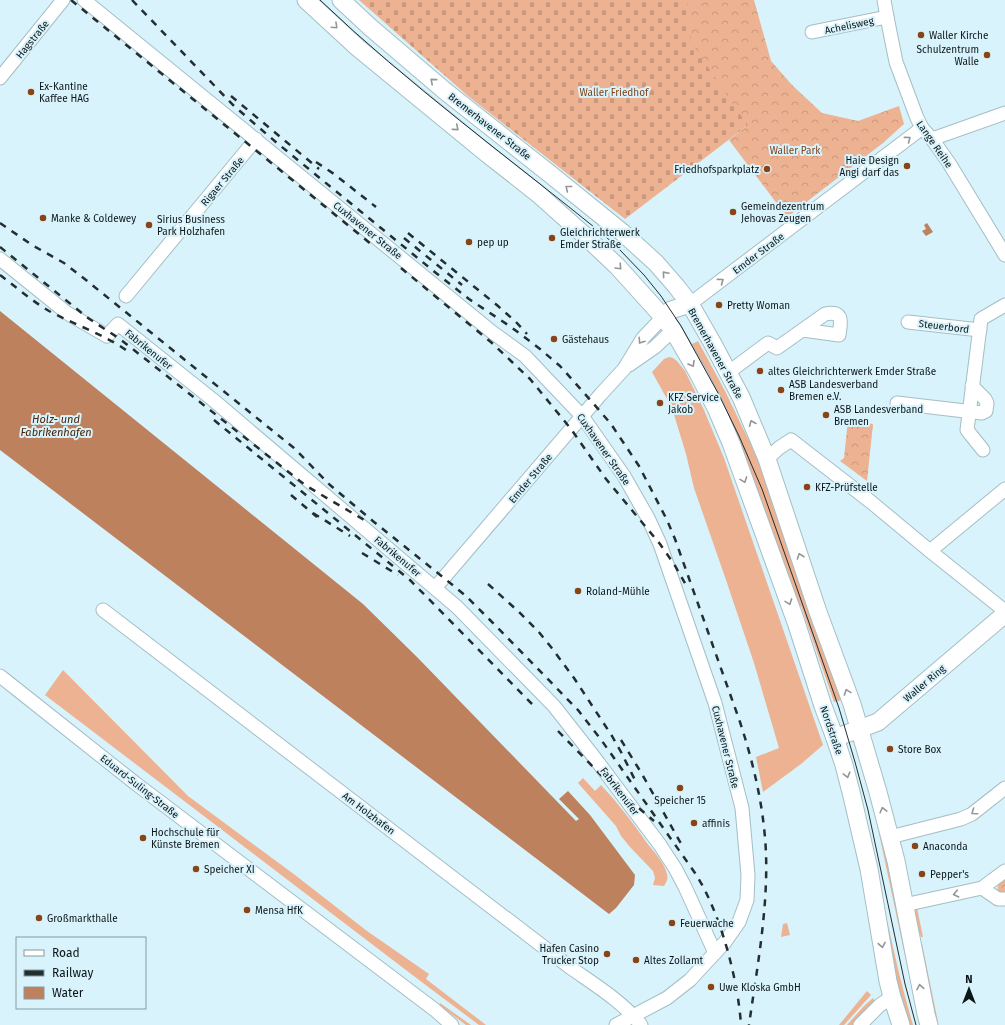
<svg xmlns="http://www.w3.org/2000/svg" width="1005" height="1025" viewBox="0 0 1005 1025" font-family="'Fira Sans',sans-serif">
<defs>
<pattern id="forest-crowns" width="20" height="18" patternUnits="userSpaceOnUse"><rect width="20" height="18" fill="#edb291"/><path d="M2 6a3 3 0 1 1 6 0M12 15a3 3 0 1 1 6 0" fill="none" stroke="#ca987c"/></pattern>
<pattern id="cemetery-stones" width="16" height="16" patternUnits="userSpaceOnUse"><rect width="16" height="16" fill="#edb291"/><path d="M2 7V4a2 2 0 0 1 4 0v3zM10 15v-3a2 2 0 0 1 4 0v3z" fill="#ca987c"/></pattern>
</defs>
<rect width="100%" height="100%" fill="#d8f3fb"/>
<g fill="#edb291">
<polygon points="698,341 725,391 753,449 768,485 842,700 834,702 801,606 798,607 690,345"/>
<polygon points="669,357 673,358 677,361 685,371 704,410 724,458 823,745 801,764 763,792 756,757 779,748 754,663 726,580 694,488 686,454 672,408 652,372 664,359"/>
<polygon points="63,670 188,796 295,875 367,931 429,974 426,979 486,1025 479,1025 423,983 45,695"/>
<path d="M583,778l12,13 6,-6c17,18 32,38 46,58 7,9 17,19 20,31 1,5 0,7 -3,12l-11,-1 2,-7 -2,-7 -23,-24 -9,-11 -5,-10 -38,-43z"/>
<polygon points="881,823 914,998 877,824"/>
<path d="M868,825c13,67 26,135 45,200h-6l-7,-19 -36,-180z"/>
<polygon points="917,908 923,937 921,937 916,924 914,913"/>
<polygon points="787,923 790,935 781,937 783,924"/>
<polygon points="915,930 922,944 938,1022 936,1023"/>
<polygon points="867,991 871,995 844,1025 839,1025"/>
<polygon points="873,998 875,1002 854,1025 847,1025 864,1006"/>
<polygon points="440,1003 471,1025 466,1025 439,1005"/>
</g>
<g fill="url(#forest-crowns)">
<polygon points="663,0 754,0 759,18 771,61 792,85 822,113 858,121 899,106 904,124 883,143 787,217 729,140 748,125 740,126"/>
<polygon points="848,420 873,424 867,481 840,461 844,458"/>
<path d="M1005,879v15l-3,-1 -4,-2c-1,-7 1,-8 7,-12z"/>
</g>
<polygon fill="url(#cemetery-stones)" points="359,0 687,0 691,42 734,106 748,125 625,219 468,96"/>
<g fill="#be815d">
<polygon points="927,223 933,232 926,236 922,231 926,229 924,225"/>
<polygon points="0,311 363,604 418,658 576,821 579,819 559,799 568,791 590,815 635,875 634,885 616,908 609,914 0,450"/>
</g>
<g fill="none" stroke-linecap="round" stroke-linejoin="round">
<defs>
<g id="minor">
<polyline points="84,0 492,332 525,356 582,416 624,476 648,518 660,544 715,703 742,808 748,875 747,900 739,922 725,942 690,980 667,998 616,1025"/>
<polyline points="884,0 887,17 896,62 917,118 922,128 932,139 949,163 1005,255"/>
<polyline points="812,32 887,17"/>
<polyline points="0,78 63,0"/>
<polyline points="932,139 1005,113"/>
<polyline points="0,259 67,313 107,336 118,324 212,399 457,607 554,706 594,757 660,845 675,868 685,887 715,953"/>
<polyline points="126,296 256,139"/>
<polyline points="690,304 922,128"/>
<polyline points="908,322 980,330"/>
<polyline points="629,365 655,347 673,330"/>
<path d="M729,372l39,-29 9,5 48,-34c19,-4 16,8 14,21l-36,-5"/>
<polyline points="897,403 982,413 986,411 987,403 985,399 972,386"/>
<polyline points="983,450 967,430 981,319 1005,305"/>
<polyline points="767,459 779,448 791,440 871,502 930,551 1005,611"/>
<polyline points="930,551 1005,489"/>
<polyline points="435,588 601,394 624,369 643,338 663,317"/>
<path d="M103,610l468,358c24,17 52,34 70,57"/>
<polyline points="0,676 19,691 135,783 435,1010 452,1025"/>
<polyline points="890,837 961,819 972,814 1005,788"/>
<polyline points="982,888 1005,871"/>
<polyline points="904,905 982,888 998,899 1005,899"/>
<polyline points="860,1025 880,1005 892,997"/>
</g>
<g id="major">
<polyline points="306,0 358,48 486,153 537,193 583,234 617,266 663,317 673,330 698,373 716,408 731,443 796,622 823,706 835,738 844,765 851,792 869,869 888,981 892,997 901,1025"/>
<polyline points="341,0 370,27 445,91 550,174 623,233 656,263 676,286 690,304 713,344 741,397 767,459 818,612 852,704 878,792 896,861 926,1014 929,1025"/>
<polyline points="663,317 671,310 690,304"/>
<polyline points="835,738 878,722 1005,614"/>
</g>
</defs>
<use href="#minor" stroke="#a4bec5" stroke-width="15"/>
<use href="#major" stroke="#a4bec5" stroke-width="19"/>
<use href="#minor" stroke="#fff" stroke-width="13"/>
<use href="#major" stroke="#fff" stroke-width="17"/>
<path stroke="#232e31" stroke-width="1" d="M320,0c89,85 189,158 284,235l15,14 25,26 17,21 20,30 37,67 21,43 23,53 77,219 16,54 13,48 37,174 11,41"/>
<g stroke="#232e31" stroke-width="2.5" stroke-dasharray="7 7" stroke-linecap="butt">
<polyline points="71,0 371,244"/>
<path d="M132,0l102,106 43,37 159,130 33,26 42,28 29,22 20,17 33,37 18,21 28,42 28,54 8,19 65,183c14,43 24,86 26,131 2,57 -9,115 -17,172"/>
<polyline points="231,96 319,169"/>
<polyline points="316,162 334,174 376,207"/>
<path d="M0,223l32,22 32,18 17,13 213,172 36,37 44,37 70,56 22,18 24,24 88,90 24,31 93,132c25,38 43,106 46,152"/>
<polyline points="408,233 498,306 516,322 527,334"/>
<polyline points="404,238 462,285"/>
<polyline points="0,247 88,318 120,339 305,485 320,494 366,521"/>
<polyline points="401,268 492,343 530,379 571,429 606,479 660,544 674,564 686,585"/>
<path d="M0,275c16,12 32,26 49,36 26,14 54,23 77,39"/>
<polyline points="214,420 410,580 535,707"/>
<polyline points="291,495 317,517"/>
<polyline points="313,513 350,536"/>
<polyline points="362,553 398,575"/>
<polyline points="488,584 519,612 538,631 551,647 574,678 612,736 621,752 637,784"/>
<polyline points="558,731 606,780 654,821"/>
<polyline points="621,740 642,774 684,849"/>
</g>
</g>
<defs><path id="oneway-chevron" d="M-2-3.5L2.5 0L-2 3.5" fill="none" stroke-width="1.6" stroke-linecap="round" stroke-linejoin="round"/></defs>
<g stroke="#929697">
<use href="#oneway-chevron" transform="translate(335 26) rotate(43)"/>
<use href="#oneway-chevron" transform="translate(433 81) rotate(-139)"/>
<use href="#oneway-chevron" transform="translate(456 128) rotate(40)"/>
<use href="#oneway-chevron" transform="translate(908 139) rotate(-37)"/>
<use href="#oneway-chevron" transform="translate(568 188) rotate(-141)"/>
<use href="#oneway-chevron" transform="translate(619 267) rotate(47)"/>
<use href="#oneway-chevron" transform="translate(665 274) rotate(-131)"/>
<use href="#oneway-chevron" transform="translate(721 281) rotate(-37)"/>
<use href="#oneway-chevron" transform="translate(641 341) rotate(124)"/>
<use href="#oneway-chevron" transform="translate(692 364) rotate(60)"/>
<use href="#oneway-chevron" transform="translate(752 423) rotate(-113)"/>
<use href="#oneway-chevron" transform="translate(744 480) rotate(70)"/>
<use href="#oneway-chevron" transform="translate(800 556) rotate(-109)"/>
<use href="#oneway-chevron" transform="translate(789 602) rotate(70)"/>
<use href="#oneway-chevron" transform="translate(847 692) rotate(-110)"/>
<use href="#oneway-chevron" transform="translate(847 775) rotate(75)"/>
<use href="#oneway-chevron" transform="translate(883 810) rotate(-104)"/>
<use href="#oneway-chevron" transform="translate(974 812) rotate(145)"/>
<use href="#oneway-chevron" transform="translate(956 894) rotate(168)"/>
<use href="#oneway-chevron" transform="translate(882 945) rotate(80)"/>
<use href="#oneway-chevron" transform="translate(920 987) rotate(-101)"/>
</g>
<g fill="#884416" stroke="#d8f3fb" stroke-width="1.5">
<circle cx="921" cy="35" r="4"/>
<circle cx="987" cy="55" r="4"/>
<circle cx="31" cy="92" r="4"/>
<circle cx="907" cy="166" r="4"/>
<circle cx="767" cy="169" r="4"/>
<circle cx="733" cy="212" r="4"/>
<circle cx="43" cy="218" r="4"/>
<circle cx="149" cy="225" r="4"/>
<circle cx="552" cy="238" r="4"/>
<circle cx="469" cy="242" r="4"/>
<circle cx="719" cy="305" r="4"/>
<circle cx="554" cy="339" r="4"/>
<circle cx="760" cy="371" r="4"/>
<circle cx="781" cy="390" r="4"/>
<circle cx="660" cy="403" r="4"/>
<circle cx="826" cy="415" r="4"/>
<circle cx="807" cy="487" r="4"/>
<circle cx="578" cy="591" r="4"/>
<circle cx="890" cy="749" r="4"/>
<circle cx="680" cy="788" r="4"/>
<circle cx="694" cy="823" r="4"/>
<circle cx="143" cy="838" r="4"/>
<circle cx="915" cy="846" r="4"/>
<circle cx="196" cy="869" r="4"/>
<circle cx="922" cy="874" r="4"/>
<circle cx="247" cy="910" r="4"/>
<circle cx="39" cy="918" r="4"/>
<circle cx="672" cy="923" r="4"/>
<circle cx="607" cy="954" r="4"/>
<circle cx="636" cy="960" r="4"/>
<circle cx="711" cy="987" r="4"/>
</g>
<g text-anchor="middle" stroke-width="4" stroke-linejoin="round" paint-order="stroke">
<g font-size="10" fill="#0c1518" stroke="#d8f3fb">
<text transform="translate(849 25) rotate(-12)" y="4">Achelisweg</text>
<text transform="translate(32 39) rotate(-51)" y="4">Hagstraße</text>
<text transform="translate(490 126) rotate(38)" y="4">Bremerhavener Straße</text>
<text transform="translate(935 144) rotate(55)" y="4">Lange Reihe</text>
<text transform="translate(222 181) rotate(-50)" y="4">Rigaer Straße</text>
<text transform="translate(368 230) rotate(39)" y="4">Cuxhavener Straße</text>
<text transform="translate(758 253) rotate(-37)" y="4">Emder Straße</text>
<text transform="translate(944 326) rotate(7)" y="4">Steuerbord</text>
<text transform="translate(149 349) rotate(39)" y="4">Fabrikenufer</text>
<text transform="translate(716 353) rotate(61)" y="4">Bremerhavener Straße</text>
<text transform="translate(604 449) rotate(55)" y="4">Cuxhavener Straße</text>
<text transform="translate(530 478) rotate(-50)" y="4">Emder Straße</text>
<text transform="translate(398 556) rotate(40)" y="4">Fabrikenufer</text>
<text transform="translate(924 683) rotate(-40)" y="4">Waller Ring</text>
<text transform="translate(832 730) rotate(71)" y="4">Nordstraße</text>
<text transform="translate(726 747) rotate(76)" y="4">Cuxhavener Straße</text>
<text transform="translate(140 786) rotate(38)" y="4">Eduard-Suling-Straße</text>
<text transform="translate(620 791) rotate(53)" y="4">Fabrikenufer</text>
<text transform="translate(369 813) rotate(37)" y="4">Am Holzhafen</text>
</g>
<g font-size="10" fill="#0c1518" stroke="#d8f3fb" text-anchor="start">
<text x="929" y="39">Waller Kirche</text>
<text x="979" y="53" text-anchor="end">Schulzentrum<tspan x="979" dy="12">Walle</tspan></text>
<text x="39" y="90">Ex-Kantine<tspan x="39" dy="12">Kaffee HAG</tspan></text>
<text x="899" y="164" text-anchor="end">Haie Design<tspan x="899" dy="12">Angi darf das</tspan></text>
<text x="759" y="173" text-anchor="end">Friedhofsparkplatz</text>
<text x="741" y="210">Gemeindezentrum<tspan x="741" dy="12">Jehovas Zeugen</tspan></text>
<text x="51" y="222">Manke &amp; Coldewey</text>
<text x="157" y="223">Sirius Business<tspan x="157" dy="12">Park Holzhafen</tspan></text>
<text x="560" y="236">Gleichrichterwerk<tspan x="560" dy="12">Emder Straße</tspan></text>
<text x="477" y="246">pep up</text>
<text x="727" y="309">Pretty Woman</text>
<text x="562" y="343">Gästehaus</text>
<text x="768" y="375">altes Gleichrichterwerk Emder Straße</text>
<text x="789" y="388">ASB Landesverband<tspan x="789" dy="12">Bremen e.V.</tspan></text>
<text x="668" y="401">KFZ Service<tspan x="668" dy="12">Jakob</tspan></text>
<text x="834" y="413">ASB Landesverband<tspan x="834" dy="12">Bremen</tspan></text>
<text x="815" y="491">KFZ-Prüfstelle</text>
<text x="586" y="595">Roland-Mühle</text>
<text x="898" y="753">Store Box</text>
<text x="680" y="804" text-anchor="middle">Speicher 15</text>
<text x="702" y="827">affinis</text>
<text x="151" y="836">Hochschule für<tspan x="151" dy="12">Künste Bremen</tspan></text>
<text x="923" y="850">Anaconda</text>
<text x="204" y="873">Speicher XI</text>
<text x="930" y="878">Pepper's</text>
<text x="255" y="914">Mensa HfK</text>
<text x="47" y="922">Großmarkthalle</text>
<text x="680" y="927">Feuerwache</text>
<text x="599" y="952" text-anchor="end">Hafen Casino<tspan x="599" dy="12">Trucker Stop</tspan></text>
<text x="644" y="964">Altes Zollamt</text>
<text x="719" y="991">Uwe Kloska GmbH</text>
</g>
<g font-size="10" fill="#7e421c" stroke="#d8f3fb">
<text x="614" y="96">Waller Friedhof</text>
<text x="795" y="154">Waller Park</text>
</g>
<g font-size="11" font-style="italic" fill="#4b2206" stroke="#d8f3fb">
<text x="56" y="423">Holz- und<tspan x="56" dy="13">Fabrikenhafen</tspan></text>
</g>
</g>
<rect x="16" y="937" width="130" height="72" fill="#d8f3fb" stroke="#869aa0"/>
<rect x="24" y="950" width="20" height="6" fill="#ffffff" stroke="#869aa0"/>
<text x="52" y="957" font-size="12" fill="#0c1518">Road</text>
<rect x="24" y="970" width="20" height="6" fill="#232e31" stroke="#869aa0"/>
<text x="52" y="977" font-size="12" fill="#0c1518">Railway</text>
<rect x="24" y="987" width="20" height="12" fill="#be815d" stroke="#869aa0"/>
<text x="52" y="997" font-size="12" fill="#0c1518">Water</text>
<g transform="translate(969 989)" stroke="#d8f3fb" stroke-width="3" paint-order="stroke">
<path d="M0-3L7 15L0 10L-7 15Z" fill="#0c1518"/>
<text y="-6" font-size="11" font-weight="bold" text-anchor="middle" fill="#0c1518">N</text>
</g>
</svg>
